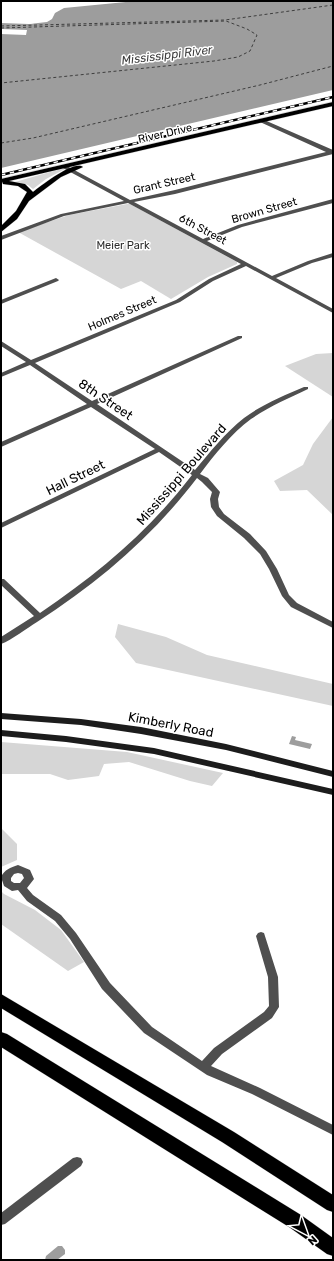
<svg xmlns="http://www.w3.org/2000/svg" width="334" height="1261" viewBox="0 0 334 1261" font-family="Rubik,sans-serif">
<rect width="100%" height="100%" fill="#fff"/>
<g fill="#d6d6d6">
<polygon points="64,168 65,169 46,179 33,189 28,185 15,182"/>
<polygon points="127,204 130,204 237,262 237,264 208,277 171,299 141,281 121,289 18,232 69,215"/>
<polygon points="333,353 333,397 285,366 316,354"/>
<polygon points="333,417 333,515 307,490 280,491 274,481 303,465 313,444"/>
<polygon points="118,624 166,637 207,655 333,684 333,706 136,663 115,637"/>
<polygon points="1,742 127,752 223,773 212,786 190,781 129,762 104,764 99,776 68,780 50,774 1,774"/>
<polygon points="1,828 17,844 17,860 1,867"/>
<polygon points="1,891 4,894 35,910 61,930 84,962 68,971 1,924"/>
</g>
<g fill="#9d9d9d">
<polygon points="130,1 333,1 333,90 1,168 1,34 26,35 27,30 1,29 1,23 29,24 50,20 56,10 63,7"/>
<polygon points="292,736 296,737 295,740 312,744 310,749 289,744"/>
<polygon points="58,1246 62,1246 65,1250 65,1254 57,1260 45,1260 46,1256"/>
</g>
<polygon fill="#fff" points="119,1 136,1 64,8 55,13 52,19 47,22 29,24 30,22 46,20 55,8 61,6"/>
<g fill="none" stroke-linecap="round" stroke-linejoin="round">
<g stroke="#3e3e3e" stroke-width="1" stroke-dasharray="3 2.5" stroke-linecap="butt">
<polyline points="1,26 225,20 333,5"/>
<polyline points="1,28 226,21 247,29 257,35 250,51 238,57 214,61 1,83"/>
<polyline points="1,143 33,138 260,85 333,66"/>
</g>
<defs>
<path id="primary" d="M333,102v4l-324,75 16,3 8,8c9,-7 41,-32 50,-25l-22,10 -32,24 -12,18 -16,13v-6l15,-15 11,-19 -9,-6 -15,-2 -2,-5z"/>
<g id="motorway">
<polygon points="1,994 234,1132 333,1195 333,1212 327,1210 222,1142 1,1008"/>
<polygon points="1,1032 7,1034 301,1215 333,1238 333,1256 327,1254 289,1227 1,1047"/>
</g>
</defs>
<use href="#primary" stroke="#dbdbdb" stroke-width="1"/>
<use href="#motorway" stroke="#dbdbdb" stroke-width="1"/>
<g fill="#4f4f4f" fill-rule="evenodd">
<path d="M262,119l71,31v4l-158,40 -41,8 69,37 35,-14 95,-26v4l-91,24 -35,14 65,35 36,-15 25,-8v4l-21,6 -36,15 57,31v4l-87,-47 -33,15 -33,21 -145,61 57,38 146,-65h4v2l-145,66 98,66c15,-18 30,-37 49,-52 17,-13 39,-22 60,-31h4v2c-19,9 -40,18 -57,30 -20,15 -36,35 -51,55l8,4 12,14 -2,7 1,8 5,7 26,20 16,17 11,18 12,26 8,8 36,19v6l-42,-21 -9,-11 -13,-27 -9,-15 -16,-16 -27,-22 -6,-9 -1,-8 2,-7 -10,-10 -5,-4c-45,59 -98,104 -160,144 -10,6 -25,18 -36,22v-7l33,-21 -33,-31v-6h3l36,34c59,-40 109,-82 152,-138l-33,-23 -158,76v-5l154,-74 -64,-42 -90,40v-5l86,-38 -57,-39 -29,12v-4l25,-11 -25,-16v-5l30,19 145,-60 33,-21 32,-15 -113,-61 -64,13 -63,24v-4l60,-22 63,-13 -63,-34v-2h4l65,35 45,-10 151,-38 -66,-30v-2z"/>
<polygon points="56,278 59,280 58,281 1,304 1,300"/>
<path d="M18,865l12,5 4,9 -7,9 6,7 28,20 15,18 34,50 42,44 50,34 12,-13 50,-36 5,-6 -1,-29 -12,-41 2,-3 3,-1 3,1 14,44 1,30 -7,11 -50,36 -11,12 49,22 73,37v10l-81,-41 -45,-19 -63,-42 -42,-44 -32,-50 -15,-18 -28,-20 -9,-11 -6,1 -8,-5 -3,-9c4,-8 9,-9 17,-12zM18,873l4,1 2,4 -4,5h-6l-3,-2v-3l3,-4z"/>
<polygon points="77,1157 81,1158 83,1162 81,1166 5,1224 1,1225 1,1213 73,1158"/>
</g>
<g fill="#1c1c1c" fill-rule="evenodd">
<polygon points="1,713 81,719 141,727 226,744 333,771 333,777 226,750 141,734 81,725 1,719"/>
<polygon points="1,730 66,736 154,748 333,789 333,795 154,754 66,742 1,736"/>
</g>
<use href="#primary" fill="#000" fill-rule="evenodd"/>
<use href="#motorway" fill="#000" fill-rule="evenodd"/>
<defs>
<polyline id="rail" points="1,175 333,97"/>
</defs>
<use href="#rail" stroke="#000" stroke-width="2.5"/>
<use href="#rail" stroke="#fff" stroke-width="1.5" stroke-dasharray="4.5" stroke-linecap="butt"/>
</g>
<g text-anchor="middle" stroke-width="3" stroke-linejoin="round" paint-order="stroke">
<g font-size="11" fill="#000" stroke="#fff">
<text transform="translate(165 133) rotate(-13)" y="4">River Drive</text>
<text transform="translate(164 183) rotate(-13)" y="4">Grant Street</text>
<text transform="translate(264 210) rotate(-16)" y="4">Brown Street</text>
<text transform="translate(203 229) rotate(28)" y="4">6th Street</text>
<text transform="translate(122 313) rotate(-23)" y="4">Holmes Street</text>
</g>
<g font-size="11" fill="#2d2d2d" stroke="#fff">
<text x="123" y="249">Meier Park</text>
</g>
<g font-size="12" font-style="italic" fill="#3e3e3e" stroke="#fff">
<text transform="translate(167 55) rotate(-7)" y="4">Mississippi River</text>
</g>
<g font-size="13" fill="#000" stroke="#fff">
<text transform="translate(106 399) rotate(34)" y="5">8th Street</text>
<text transform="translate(181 474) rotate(-49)" y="5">Mississippi Boulevard</text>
<text transform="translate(75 477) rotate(-26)" y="5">Hall Street</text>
<text transform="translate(171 724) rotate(11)" y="5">Kimberly Road</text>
</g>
</g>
<rect width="334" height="1261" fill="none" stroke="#000000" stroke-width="4"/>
<g transform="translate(306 1233) rotate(139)" stroke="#ffffff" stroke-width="3" paint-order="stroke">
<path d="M0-3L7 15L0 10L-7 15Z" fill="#000000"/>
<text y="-6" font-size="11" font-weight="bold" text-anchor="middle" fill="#000000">N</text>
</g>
</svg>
